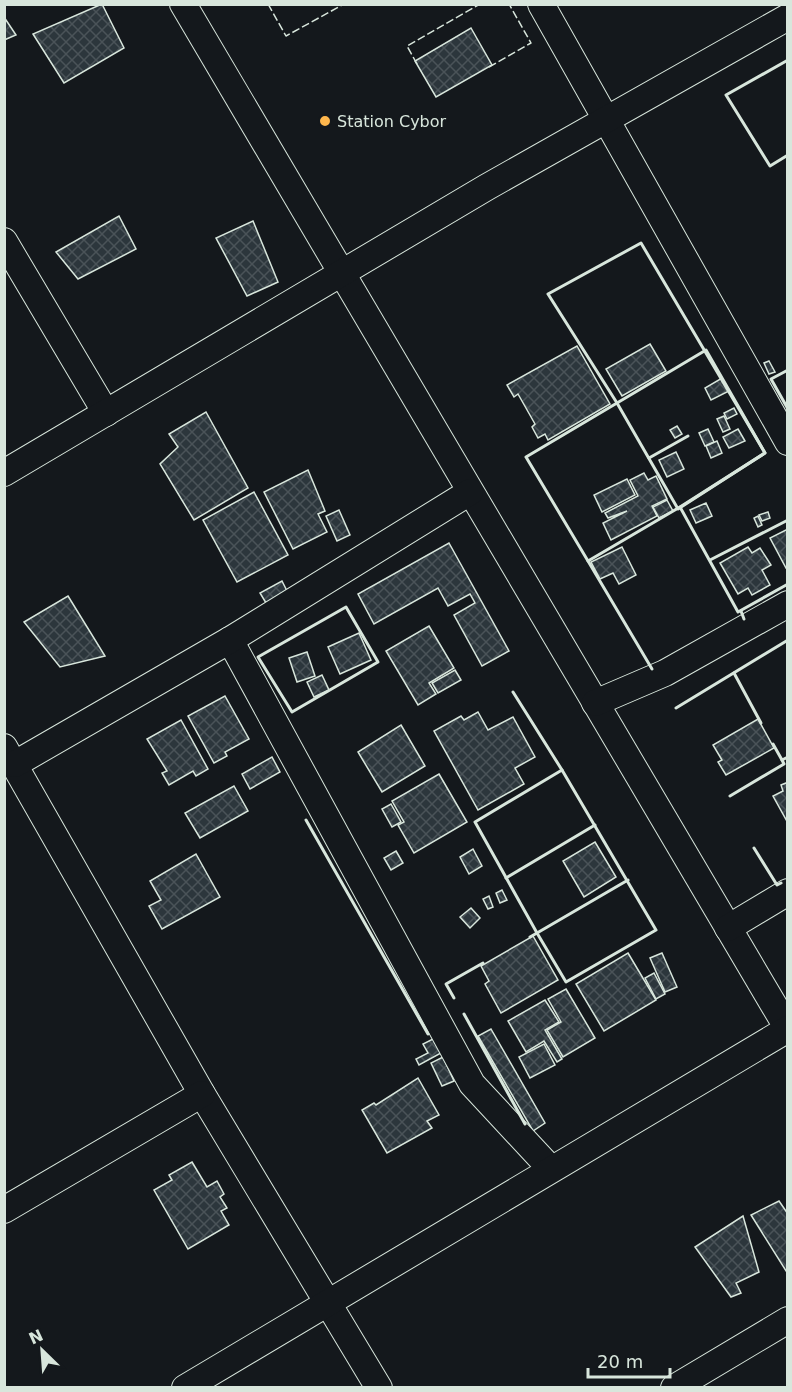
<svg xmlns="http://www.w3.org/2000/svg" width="792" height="1392" viewBox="0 0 792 1392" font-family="'DejaVu Sans',sans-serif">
<defs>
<pattern id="building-cross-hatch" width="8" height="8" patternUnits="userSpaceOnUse" patternTransform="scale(1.5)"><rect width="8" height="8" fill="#2c363c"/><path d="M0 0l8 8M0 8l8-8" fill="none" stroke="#4a5358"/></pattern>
</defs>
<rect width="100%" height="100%" fill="#14181c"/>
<g fill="url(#building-cross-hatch)" stroke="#d8e6dc" stroke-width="1.5">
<polygon points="102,4 124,48 64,83 33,34"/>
<polygon points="4,17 16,35 4,40"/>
<polygon points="471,28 492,65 436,97 415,61"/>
<polygon points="119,216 136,249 78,279 56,252"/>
<polygon points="253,221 278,282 247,296 216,238"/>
<polygon points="650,344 666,371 622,396 606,369"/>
<polygon points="577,346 610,404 548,440 545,434 538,438 532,427 535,424 518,394 514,397 507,385"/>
<polygon points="769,361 775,372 769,374 764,363"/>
<polygon points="722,378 729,391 711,400 705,388"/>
<polygon points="734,408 737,414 727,419 724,413"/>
<polygon points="206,412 248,488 194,520 160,464 178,447 169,434"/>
<polygon points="724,416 730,429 723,432 717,419"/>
<polygon points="677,426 682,434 675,438 670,430"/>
<polygon points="708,429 714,442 705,446 699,433"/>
<polygon points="738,429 745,441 729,448 723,437"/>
<polygon points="717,441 722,453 711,458 706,446"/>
<polygon points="676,452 684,469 667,477 659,460"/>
<polygon points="308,470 325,511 318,514 327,532 293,549 264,492"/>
<polygon points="644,473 648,480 656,476 667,499 652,506 657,516 611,540 603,523 627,511 608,518 605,513 638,496 630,480"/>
<polygon points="627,479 635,495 602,512 594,495"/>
<polygon points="254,492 288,555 237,582 203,520"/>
<polygon points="667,500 673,511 659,518 653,507"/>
<polygon points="706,503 712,516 696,523 690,510"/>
<polygon points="339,510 350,535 337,541 326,516"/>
<polygon points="768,512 770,518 762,521 759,515"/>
<polygon points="758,516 762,525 758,527 754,518"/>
<polygon points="788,529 788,567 786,568 770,538"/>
<polygon points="449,543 509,651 482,666 454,615 475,603 470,594 448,606 438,588 374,624 358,594"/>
<polygon points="622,547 636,575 619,584 613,573 600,579 591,562"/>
<polygon points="748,547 752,553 760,548 771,565 762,570 770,585 752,595 748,588 738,594 720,563"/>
<polygon points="282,581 287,591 266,603 260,593"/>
<polygon points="68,596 105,656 60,667 24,622"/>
<polygon points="429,626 454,668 429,683 436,694 418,705 386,651"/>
<polygon points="359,633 371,660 340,674 328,647"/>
<polygon points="307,652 315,676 297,682 289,658"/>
<polygon points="455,670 461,680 438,693 432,683"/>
<polygon points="322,675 329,690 314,697 307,682"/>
<polygon points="225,696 249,739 225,752 227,756 214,763 188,716"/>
<polygon points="478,712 488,730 513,717 535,757 515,768 524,784 478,810 434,731 461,716 464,720"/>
<polygon points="758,719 774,748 726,775 718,762 722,760 713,745"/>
<polygon points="181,720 208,769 196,776 193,771 169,785 162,773 167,771 147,739"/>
<polygon points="401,725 425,766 382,792 358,752"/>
<polygon points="272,757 280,772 250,789 242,774"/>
<polygon points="439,774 467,822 414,853 398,825 404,822 392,801"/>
<polygon points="786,783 788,786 788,823 773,796 783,791 781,785"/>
<polygon points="234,786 248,811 200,838 185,813"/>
<polygon points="391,804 401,822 392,827 382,809"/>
<polygon points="595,842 616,877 584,897 563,861"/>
<polygon points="473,849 482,866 469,874 460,857"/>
<polygon points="396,851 403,863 391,870 384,858"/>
<polygon points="196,854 220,897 162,929 149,906 161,900 150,881"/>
<polygon points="502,890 507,900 500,903 496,893"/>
<polygon points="489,896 493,907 488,909 483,899"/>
<polygon points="471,908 480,918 470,928 460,917"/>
<polygon points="533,936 558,980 501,1013 485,984 489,981 481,966"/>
<polygon points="628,953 656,1000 604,1031 576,984"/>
<polygon points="662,953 677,987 665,992 650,958"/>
<polygon points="654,973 665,994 656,999 645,978"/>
<polygon points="566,989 595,1038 563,1057 547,1030 561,1022 548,999"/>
<polygon points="545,1000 559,1022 545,1030 562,1059 557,1062 544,1041 526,1052 508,1021"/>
<polygon points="491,1029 545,1123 533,1131 478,1036"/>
<polygon points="433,1039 441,1053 419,1065 416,1059 428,1053 423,1044"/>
<polygon points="544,1044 555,1065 530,1078 519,1057"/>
<polygon points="443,1057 454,1081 442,1086 431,1063"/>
<polygon points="418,1078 439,1115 427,1121 432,1128 387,1153 362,1110 374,1103 376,1105"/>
<polygon points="192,1162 207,1187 217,1181 224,1194 220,1197 227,1208 221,1211 229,1225 188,1249 154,1190 172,1180 169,1175"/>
<polygon points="779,1201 788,1214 788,1274 751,1215"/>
<polygon points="743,1216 759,1272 736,1283 741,1293 731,1297 695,1247"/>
</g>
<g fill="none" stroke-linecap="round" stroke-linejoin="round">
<defs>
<g id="street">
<polyline points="183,4 788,1029"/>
<polyline points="541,4 788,442"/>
<polyline points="4,241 106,413"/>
<polyline points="4,473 487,187 788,17"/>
<polyline points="230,640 472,1084 551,1169"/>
<polyline points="595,703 665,673 788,604"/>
<polyline points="4,747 202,1094 379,1388"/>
<polyline points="15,764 230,640 470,492"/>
<polyline points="728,928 788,892"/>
<polyline points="4,1210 202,1094"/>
<polyline points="185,1388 788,1029"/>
<polyline points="674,1388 788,1320"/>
</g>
</defs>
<use href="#street" stroke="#d8e6dc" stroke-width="28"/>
<use href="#street" stroke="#14181c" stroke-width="26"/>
<g stroke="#d8e6dc" stroke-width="1.5" stroke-dasharray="8 3" stroke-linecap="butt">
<polyline points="268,4 286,36 344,4"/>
<polyline points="417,64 407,46 480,4"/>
<polyline points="489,67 531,43 509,4"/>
</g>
<g stroke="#d8e6dc" stroke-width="3">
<polyline points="788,60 726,95 770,166 788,155"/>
<polygon points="641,243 765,453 680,507 588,561 526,457 617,403 548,294"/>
<polygon points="706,350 765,453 678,509 617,403"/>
<polyline points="788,370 771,379 788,409"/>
<polyline points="649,458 688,436"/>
<polyline points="680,507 738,612 788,584"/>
<polyline points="710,560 788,520"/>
<polyline points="588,561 652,669"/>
<polygon points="346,607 378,662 292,712 258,657"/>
<polyline points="741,611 744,619"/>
<polyline points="734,673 761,723"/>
<polyline points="513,692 562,770"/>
<polyline points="676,708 788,640"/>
<polyline points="773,744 782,760 788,757"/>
<polyline points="730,796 784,764 782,760"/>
<polyline points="306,820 428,1034"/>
<polyline points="754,848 777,885 781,883"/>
<polyline points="506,878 595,825"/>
<polyline points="530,937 537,933 566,982 656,930 562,770 475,822 537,933 628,880"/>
<polyline points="454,998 446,984 483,963"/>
<polyline points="464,1014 525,1124"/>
</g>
</g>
<circle fill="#ffb74d" stroke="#14181c" stroke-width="2" cx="325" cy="121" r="6"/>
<g text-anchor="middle" stroke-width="4.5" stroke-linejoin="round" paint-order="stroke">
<g font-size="16" fill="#d8e6dc" stroke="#14181c" text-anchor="start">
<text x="337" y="127">Station Cybor</text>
</g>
</g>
<rect width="792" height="1392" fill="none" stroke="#d8e6dc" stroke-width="12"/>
<g transform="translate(42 1350) rotate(335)" stroke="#14181c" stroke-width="4.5" paint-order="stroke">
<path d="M0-4.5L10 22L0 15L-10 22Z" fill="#d8e6dc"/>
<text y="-9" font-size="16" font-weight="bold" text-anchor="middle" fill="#d8e6dc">N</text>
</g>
<path d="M588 1368v9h82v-9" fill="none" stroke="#d8e6dc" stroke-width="3"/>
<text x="597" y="1368" font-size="18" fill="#d8e6dc" stroke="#14181c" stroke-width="4.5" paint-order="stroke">20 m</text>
</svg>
